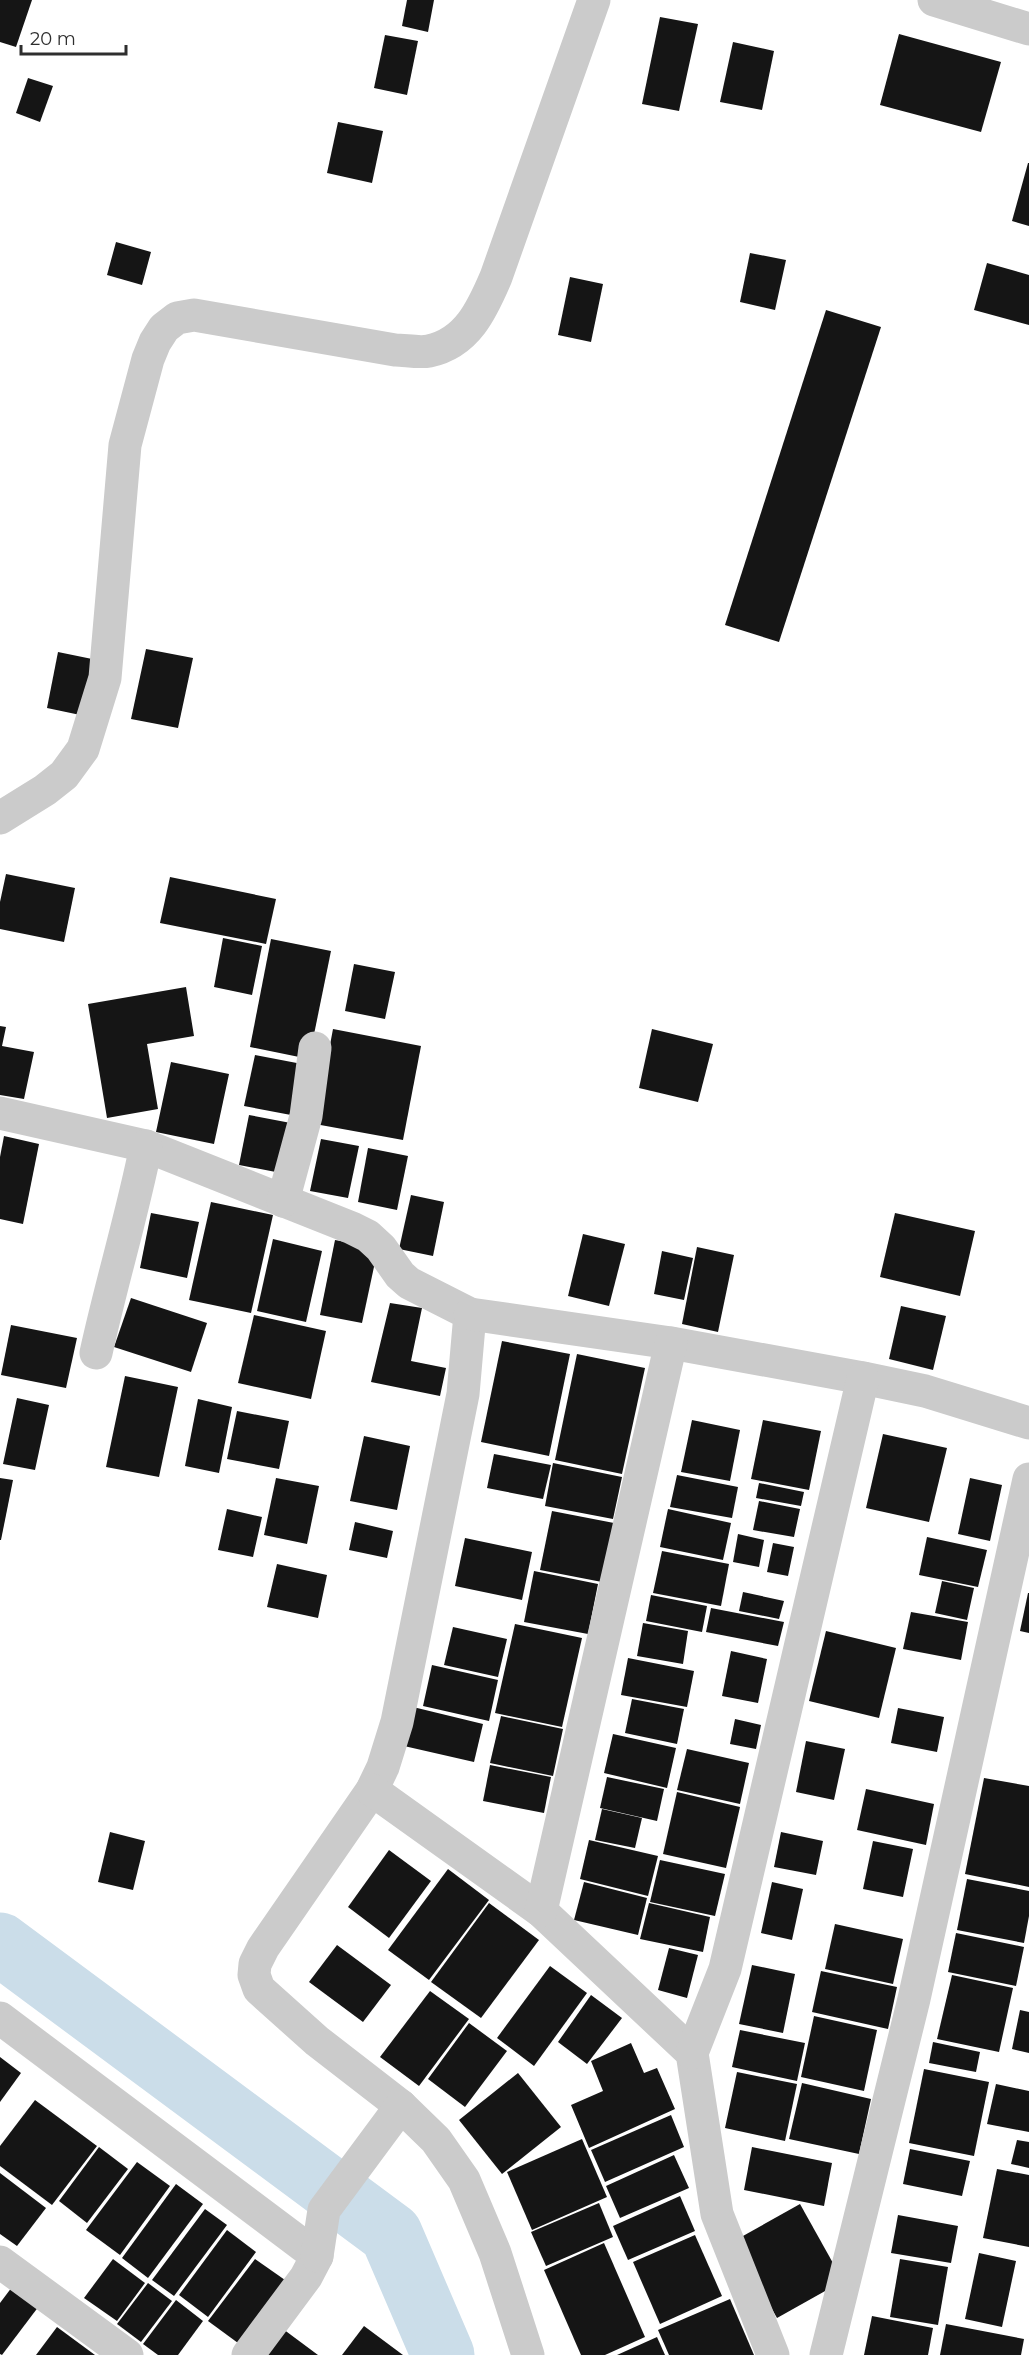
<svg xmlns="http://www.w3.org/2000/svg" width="1029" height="2355" viewBox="0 0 1029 2355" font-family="Montserrat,sans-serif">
<rect width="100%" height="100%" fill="#fff"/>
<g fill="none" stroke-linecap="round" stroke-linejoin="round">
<polyline stroke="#cbdde9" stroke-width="63" points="0,1944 391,2234 443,2355"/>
</g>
<g fill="#151515">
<polygon points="0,0 32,0 16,47 0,42"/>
<polygon points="407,0 434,0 428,32 402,26"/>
<polygon points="660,17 698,24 679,111 642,104"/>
<polygon points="899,34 1001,62 981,132 880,105"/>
<polygon points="385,35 418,41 407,95 374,88"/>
<polygon points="733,42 774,51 762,110 720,102"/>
<polygon points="28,78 53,86 40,122 16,113"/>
<polygon points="338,122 383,131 372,183 327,173"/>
<polygon points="1028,163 1029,163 1029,226 1012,221"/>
<polygon points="116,242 151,252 142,285 107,275"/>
<polygon points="750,253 786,260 775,310 740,302"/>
<polygon points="987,263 1029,275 1029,325 974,310"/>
<polygon points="570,277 603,284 591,342 558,335"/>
<polygon points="826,310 881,327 779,642 725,625"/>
<polygon points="146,649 193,658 178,728 131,719"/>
<polygon points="58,652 97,660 85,716 47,708"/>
<polygon points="6,874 75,888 64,942 0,929 0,902"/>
<polygon points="170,877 276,899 266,944 160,923"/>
<polygon points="223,938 262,946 252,995 214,987"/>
<polygon points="271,939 331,951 309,1059 250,1047"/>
<polygon points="354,964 395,972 385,1019 345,1011"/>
<polygon points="186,987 194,1036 147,1044 158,1109 107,1118 88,1004"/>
<polygon points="0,1026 6,1027 2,1046 34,1052 24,1099 0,1095"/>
<polygon points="333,1029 421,1046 403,1140 315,1124"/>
<polygon points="652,1029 713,1044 698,1102 639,1088"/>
<polygon points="255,1055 302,1064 291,1115 244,1106"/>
<polygon points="171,1062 229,1074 214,1144 156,1132"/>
<polygon points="249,1115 296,1124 286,1174 239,1165"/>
<polygon points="4,1136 39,1144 23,1224 0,1219 0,1157"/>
<polygon points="321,1139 359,1146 348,1198 310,1191"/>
<polygon points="368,1148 408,1156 397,1210 358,1202"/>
<polygon points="411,1195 444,1202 433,1256 399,1249"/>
<polygon points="211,1202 273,1215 251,1313 189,1300"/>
<polygon points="151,1213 199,1222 187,1278 140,1268"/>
<polygon points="895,1213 975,1231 960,1296 880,1277"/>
<polygon points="583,1234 625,1244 609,1306 568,1296"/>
<polygon points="273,1239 322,1251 306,1322 257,1311"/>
<polygon points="335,1240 378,1248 362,1323 320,1315"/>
<polygon points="697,1247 734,1255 718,1332 682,1324"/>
<polygon points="662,1251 693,1258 684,1300 654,1294"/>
<polygon points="131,1298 207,1323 191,1372 114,1347"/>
<polygon points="390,1303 422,1308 411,1361 446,1368 440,1396 371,1382"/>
<polygon points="901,1306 946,1316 933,1370 889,1359"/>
<polygon points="254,1315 326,1331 311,1399 238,1383"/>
<polygon points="11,1325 77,1338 66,1388 1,1375"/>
<polygon points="502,1341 570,1354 549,1456 481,1442"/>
<polygon points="577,1354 645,1368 622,1474 555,1460"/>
<polygon points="125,1376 178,1387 159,1477 106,1467"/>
<polygon points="17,1398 49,1405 35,1470 3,1464"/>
<polygon points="198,1399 232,1407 219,1473 185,1466"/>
<polygon points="237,1411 289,1421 279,1469 227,1459"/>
<polygon points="692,1420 740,1430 730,1481 681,1472"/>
<polygon points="763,1420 821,1431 809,1490 751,1479"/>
<polygon points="883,1434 947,1448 929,1522 866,1508"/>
<polygon points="364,1436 410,1446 397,1510 350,1501"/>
<polygon points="494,1454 551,1465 543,1499 487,1488"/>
<polygon points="553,1463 622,1477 613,1519 545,1506"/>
<polygon points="677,1475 738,1487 732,1518 670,1507"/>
<polygon points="0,1478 13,1480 1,1540 0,1540"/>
<polygon points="276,1478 319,1486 307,1544 264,1535"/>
<polygon points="970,1478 1002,1485 990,1541 958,1534"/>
<polygon points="759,1483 804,1492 801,1506 756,1498"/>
<polygon points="759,1501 800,1509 794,1537 753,1530"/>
<polygon points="227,1509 262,1517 253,1557 218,1550"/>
<polygon points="668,1509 731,1523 723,1560 660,1547"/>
<polygon points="552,1511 614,1523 602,1582 540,1570"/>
<polygon points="355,1522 393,1531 387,1558 349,1550"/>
<polygon points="738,1534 764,1540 759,1567 733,1562"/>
<polygon points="927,1537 987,1550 978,1587 919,1575"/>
<polygon points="465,1538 532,1552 522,1600 455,1586"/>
<polygon points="773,1543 794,1547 788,1576 767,1572"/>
<polygon points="662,1551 729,1564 721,1606 653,1593"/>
<polygon points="277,1564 327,1575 318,1618 267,1607"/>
<polygon points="534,1571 598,1584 588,1634 524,1622"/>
<polygon points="942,1581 974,1588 967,1620 935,1613"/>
<polygon points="743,1592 784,1601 779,1619 739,1611"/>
<polygon points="1028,1593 1029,1593 1029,1633 1020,1631"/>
<polygon points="651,1595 707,1606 702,1632 646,1621"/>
<polygon points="711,1608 784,1622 778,1646 706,1632"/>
<polygon points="911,1612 968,1622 961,1660 903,1649"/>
<polygon points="643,1623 688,1631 683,1664 637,1656"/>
<polygon points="515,1624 582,1638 562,1727 495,1713"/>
<polygon points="453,1627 507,1639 498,1677 444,1665"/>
<polygon points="826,1631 896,1648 879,1718 809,1701"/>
<polygon points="731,1651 767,1659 758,1703 722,1696"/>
<polygon points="628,1658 694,1671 687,1707 621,1695"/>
<polygon points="432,1665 498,1680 489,1721 423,1706"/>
<polygon points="632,1699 684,1709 677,1744 625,1733"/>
<polygon points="413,1707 483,1724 474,1762 404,1746"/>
<polygon points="898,1708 944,1717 937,1752 891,1743"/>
<polygon points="501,1716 563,1729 553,1776 490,1763"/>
<polygon points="735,1719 761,1725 756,1749 730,1744"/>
<polygon points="613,1734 676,1748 667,1788 604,1773"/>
<polygon points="806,1741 845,1749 834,1800 796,1792"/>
<polygon points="687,1749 749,1763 740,1804 677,1790"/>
<polygon points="490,1765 551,1777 544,1813 483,1801"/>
<polygon points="607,1777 664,1789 657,1821 600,1808"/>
<polygon points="984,1778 1029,1786 1029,1887 965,1874"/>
<polygon points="866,1789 934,1804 926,1845 857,1830"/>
<polygon points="677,1792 740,1807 726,1868 663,1854"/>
<polygon points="602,1809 642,1818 635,1848 595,1840"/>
<polygon points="110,1832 145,1841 133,1890 98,1882"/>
<polygon points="781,1832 823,1841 816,1875 774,1867"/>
<polygon points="589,1840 658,1856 648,1896 580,1879"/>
<polygon points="873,1841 913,1849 903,1897 863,1889"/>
<polygon points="389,1850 431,1881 389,1938 348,1907"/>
<polygon points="660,1860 725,1874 715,1916 650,1902"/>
<polygon points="448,1869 489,1900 429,1980 388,1950"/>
<polygon points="967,1879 1029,1891 1029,1916 1024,1943 957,1930"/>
<polygon points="584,1882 647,1898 638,1935 574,1920"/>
<polygon points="772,1882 803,1889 792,1940 761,1933"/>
<polygon points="489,1903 539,1940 481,2018 431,1982"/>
<polygon points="649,1903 710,1917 703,1952 640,1939"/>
<polygon points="835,1924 903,1939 893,1984 825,1969"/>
<polygon points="956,1933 1024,1947 1016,1986 948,1972"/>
<polygon points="337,1945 391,1985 363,2022 309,1982"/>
<polygon points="669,1948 698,1955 687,1998 658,1990"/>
<polygon points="752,1965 795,1974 783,2033 739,2024"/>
<polygon points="550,1966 587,1993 534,2066 497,2038"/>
<polygon points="821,1971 897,1987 888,2029 812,2012"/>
<polygon points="952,1975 1013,1988 999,2052 937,2039"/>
<polygon points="430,1991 469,2019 419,2086 380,2057"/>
<polygon points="591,1995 622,2018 587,2064 558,2042"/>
<polygon points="1020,2010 1029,2012 1029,2053 1012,2049"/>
<polygon points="814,2016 877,2030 864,2091 801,2077"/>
<polygon points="469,2023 507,2051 465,2107 428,2079"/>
<polygon points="740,2030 805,2043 797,2081 732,2067"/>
<polygon points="933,2042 980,2052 976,2072 929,2063"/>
<polygon points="631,2043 644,2073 657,2068 675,2109 589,2148 571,2105 603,2091 591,2061"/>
<polygon points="0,2057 21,2073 0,2102"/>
<polygon points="924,2069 989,2082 974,2156 909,2143"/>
<polygon points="737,2072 797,2084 785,2141 725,2128"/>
<polygon points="518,2073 561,2127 502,2174 459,2120"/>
<polygon points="802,2083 871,2099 859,2154 789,2139"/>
<polygon points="996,2084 1029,2091 1029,2132 987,2124"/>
<polygon points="35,2100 97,2146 52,2205 0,2166 0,2146"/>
<polygon points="671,2115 684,2147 605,2182 591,2150"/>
<polygon points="582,2139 607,2197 532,2230 507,2172"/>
<polygon points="1017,2140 1029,2142 1029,2168 1011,2164"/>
<polygon points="99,2147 128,2169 87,2223 59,2201"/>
<polygon points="752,2147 832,2163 824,2206 744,2190"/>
<polygon points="910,2149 970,2161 962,2196 903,2184"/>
<polygon points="674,2155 689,2188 620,2218 606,2186"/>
<polygon points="137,2162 170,2186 120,2255 86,2230"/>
<polygon points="997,2169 1029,2175 1029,2247 983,2238"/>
<polygon points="0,2173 46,2208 17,2246 0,2234"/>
<polygon points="176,2184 203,2204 148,2278 122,2258"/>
<polygon points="680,2196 695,2231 628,2260 613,2226"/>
<polygon points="599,2203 613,2237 546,2266 531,2232"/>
<polygon points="800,2204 843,2281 777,2318 734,2241"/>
<polygon points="205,2209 227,2225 174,2296 152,2280"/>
<polygon points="898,2215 958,2226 951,2263 891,2253"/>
<polygon points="227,2230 256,2252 208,2317 179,2295"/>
<polygon points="695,2235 722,2296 660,2324 633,2262"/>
<polygon points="604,2243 645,2337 605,2355 581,2355 544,2270"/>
<polygon points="979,2253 1016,2261 1002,2327 965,2319"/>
<polygon points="113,2259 145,2283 117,2321 84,2298"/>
<polygon points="255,2259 285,2280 238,2343 208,2321"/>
<polygon points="900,2259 948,2267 938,2325 890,2317"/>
<polygon points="148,2283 172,2301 141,2342 117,2324"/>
<polygon points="12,2287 39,2306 2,2355 0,2354 0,2303"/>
<polygon points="730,2299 754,2355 669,2355 658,2330"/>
<polygon points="176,2300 203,2321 178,2355 158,2355 143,2344"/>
<polygon points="872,2316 933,2328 928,2355 864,2355"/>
<polygon points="946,2324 1024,2339 1021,2355 940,2355"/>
<polygon points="364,2326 403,2355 342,2355"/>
<polygon points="57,2327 95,2355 36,2355"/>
<polygon points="283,2329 318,2355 264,2355"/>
<polygon points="657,2337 665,2355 617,2355"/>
</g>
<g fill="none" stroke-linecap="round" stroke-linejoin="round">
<g stroke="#cbcbcb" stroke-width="33">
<polyline points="934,0 1029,29"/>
<path d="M0,818l45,-28 19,-15 19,-26 22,-71 20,-233 23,-86 7,-17 9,-14 13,-10 17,-3 201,35c10,0 24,3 34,1 38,-8 53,-41 67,-74l98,-277"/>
<polyline points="0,1113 146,1146 352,1228 368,1236 381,1248 400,1275 409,1283 470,1314 463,1394 397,1722 383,1767 372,1790 263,1948 255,1964 254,1975 259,1989 317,2041 401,2106"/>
<polyline points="283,1201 306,1116 315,1048"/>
<polyline points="470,1314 671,1343 863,1378 925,1391 1029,1423"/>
<path d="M96,1353c15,-69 36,-137 50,-207"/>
<polyline points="372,1790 541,1911 692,2053 717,2214 773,2355"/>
<polyline points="541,1911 671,1343"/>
<polyline points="0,2018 317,2256 306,2277 248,2355"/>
<polyline points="692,2053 725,1969 863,1378"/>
<polyline points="317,2256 324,2210 401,2106 436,2140 464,2180 495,2253 528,2355"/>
<polyline points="0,2262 127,2355"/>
<polyline points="826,2355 914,1999 1029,1479"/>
</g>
</g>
<path d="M21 45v9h105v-9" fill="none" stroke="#2e2e2e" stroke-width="3"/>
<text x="30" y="45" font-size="18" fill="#2e2e2e" stroke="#ffffff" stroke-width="4.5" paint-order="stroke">20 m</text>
</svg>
